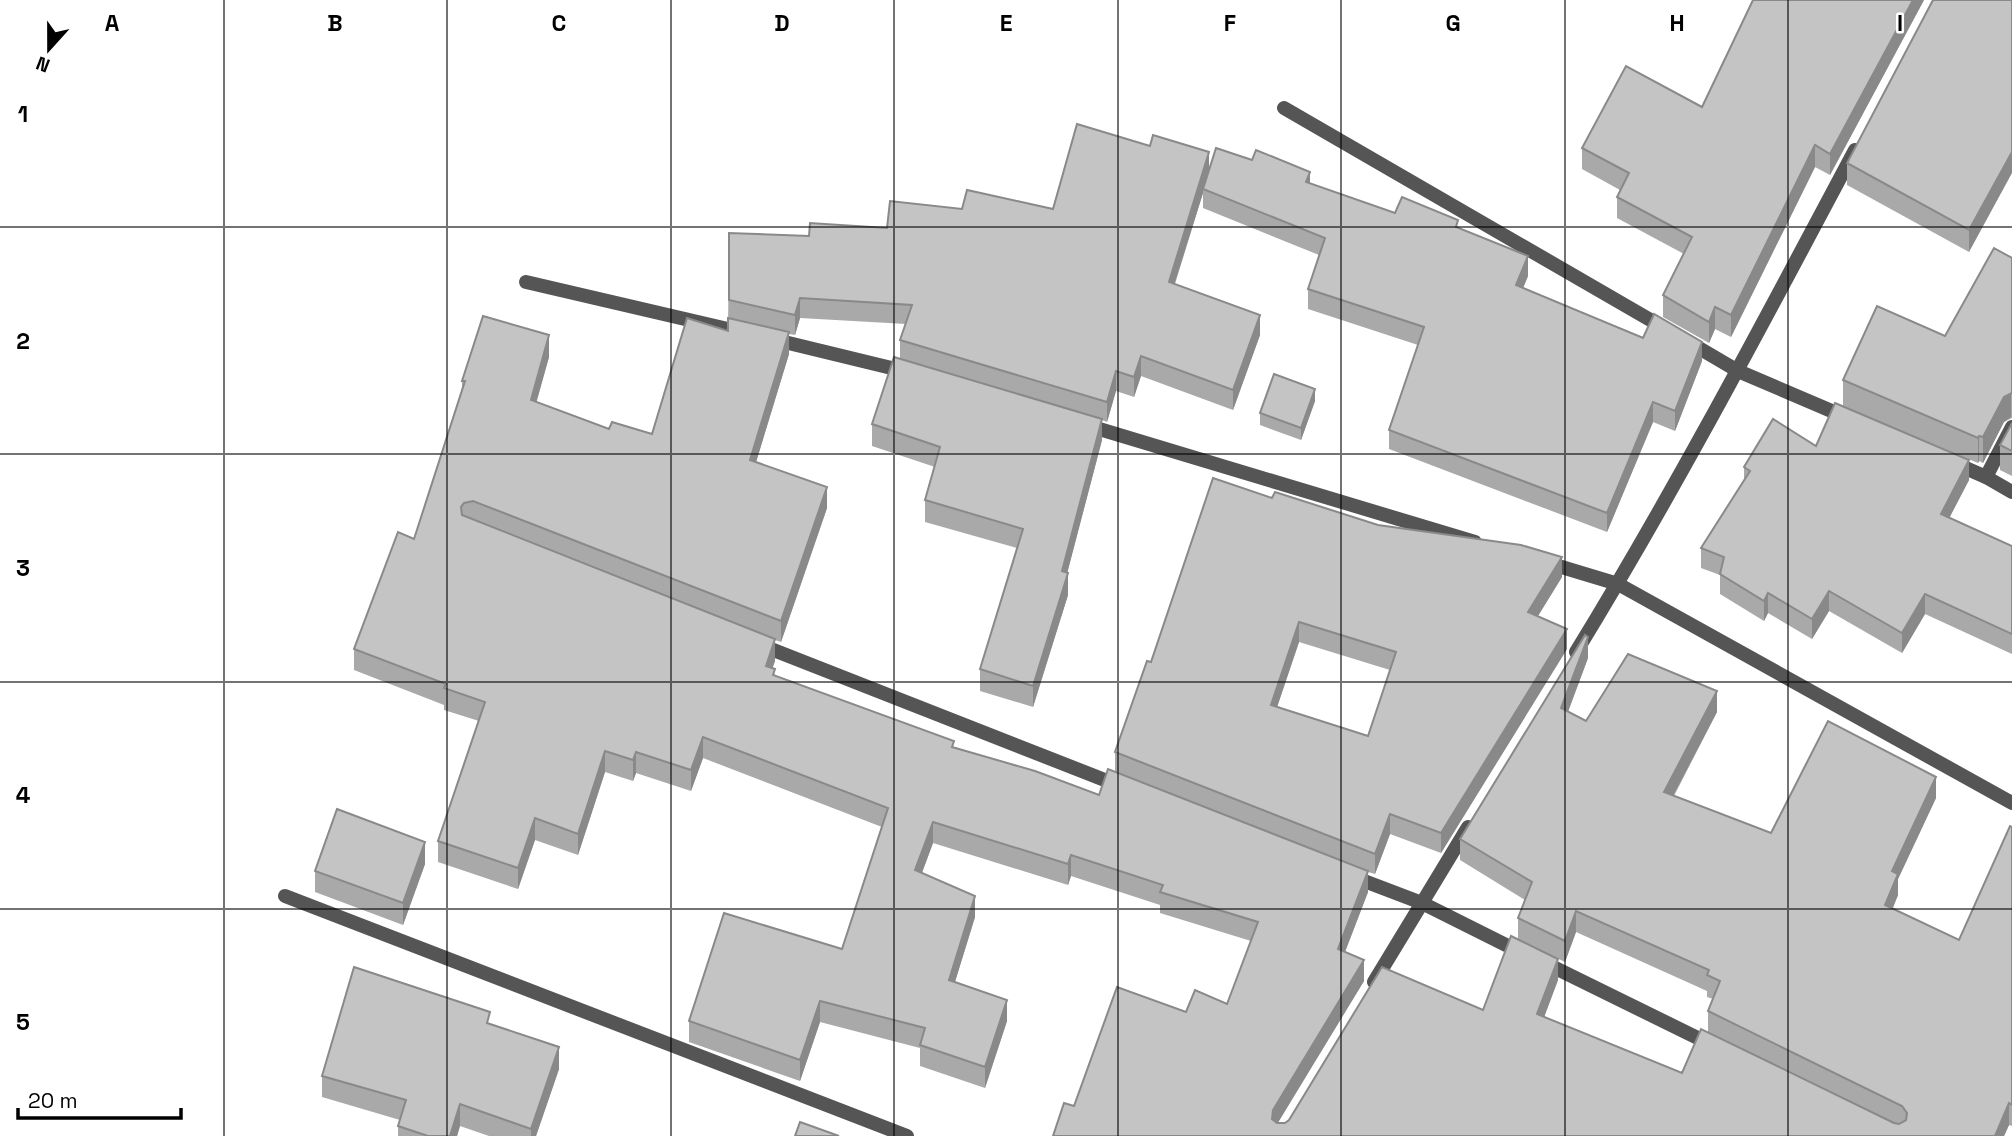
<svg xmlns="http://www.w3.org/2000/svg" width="2012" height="1136" viewBox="0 0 2012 1136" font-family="'Space Grotesk',sans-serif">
<rect width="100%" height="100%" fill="#fff"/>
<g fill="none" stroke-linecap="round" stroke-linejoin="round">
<g stroke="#555" stroke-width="14">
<polyline points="1284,108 1666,329"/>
<polyline points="526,282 745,333"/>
<polyline points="772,339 908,372"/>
<polyline points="1687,341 1738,371 1848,418"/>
<polyline points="1086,425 1475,542"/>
<polyline points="1954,463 1986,477 2012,492"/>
<polyline points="1986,477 2012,427"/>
<polyline points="1545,562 1618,584 2012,803"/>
<polyline points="758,644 1120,786"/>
<path d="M1576,652c100,-163 189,-333 279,-502"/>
<polyline points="1351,876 1422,903 1468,827"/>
<polyline points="285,896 907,1136"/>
<polyline points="1541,961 1714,1046"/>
<polyline points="1374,982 1422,903 1522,953"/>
</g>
</g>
<g fill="#a9a9a9" fill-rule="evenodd">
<polygon points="1924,0 1830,175 1815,167 1731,337 1715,329 1709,343 1663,317 1663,295 1684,254 1617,218 1617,197 1620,190 1582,169 1582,148 1702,107"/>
<polygon points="2012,0 1969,252 1847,185 1847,163"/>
<path d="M1209,168l101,15 85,30 63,15 70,48 -5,12 179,73 -27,70 -22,-9 -46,110 -218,-83v-19l29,-85 -110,-36v-20l11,-34 -116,-47v-15l-28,91 85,51 -27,75 -92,-34 -7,21 -18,-6 -9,31 -5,-2v20l-35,133 1,22 -35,112 -53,-16v-22l37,-121 -92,-26v-22l10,-33 -63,-21v-22l28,-65v-19l6,-16 -106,-6 -5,17 -6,-1v20l-33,108 71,46 -46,134 -6,-2v21l-3,7 3,8 179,71 145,48 16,-23v-20l36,-90 121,-164 106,27 184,52 -24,39 29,33 -126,204 -51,-19 -15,40 -7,-2v20l-23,60 19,29 -87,142h8l198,-113 75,-30 -14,37 138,56 26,-41v-21l5,-12 -6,-2v-6l-131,-59 -11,30 -47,-23v-21l7,-18 -65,-40v-21l128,-181 -20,54 18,9 131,-9 -43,84 97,37 165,-35 -38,81v16l-5,13 66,32 53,-113v299l-3,-1 -5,11h-951l21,-30 112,-94 41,-8 24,-63 -91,-28v-8l-89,-29 -3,9 -135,-42 -11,30 53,44 -20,65 52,39 -22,67 -65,-22v-18l-100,-26 -20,59 -111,-39v-21l153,-72 40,-122 -179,-69 -12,33 -55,-18 -3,8 -28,-9 -27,83 -43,-15 -17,49 -80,-27v-21l41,-120 -35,-11v-5l-90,-35v-21l60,-110 48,-151v-7l87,-24 -13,45 73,27 43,5 76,-103 1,-98 80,3 78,-8 75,-19h91zM1299,642l91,28 -22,66 -91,-29z"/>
<polygon points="2012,258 2012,418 2004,422 1983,463 1979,461 1978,463 1843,406 1843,380 1945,336"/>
<polygon points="1315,401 1301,440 1260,425 1260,413"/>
<polygon points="2012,423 2012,476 2000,470 2000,445"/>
<polygon points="1816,446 1969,480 1949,518 2012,546 2012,654 1925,614 1902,653 1829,611 1812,639 1768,613 1764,621 1720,594 1720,575 1701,568 1701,548 1744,480 1744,467"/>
<polygon points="425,864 403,925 315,892 315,871"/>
<polygon points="490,1024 559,1069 536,1136 489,1136 460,1126 457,1136 398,1136 398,1126 400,1120 322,1097 322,1076"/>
</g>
<g fill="#898989">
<polygon points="1913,0 1924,0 1830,175 1830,154"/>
<polygon points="1815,145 1815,167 1731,337 1731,315"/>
<polygon points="1209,152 1209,172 1203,189 1203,193 1169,301 1169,282"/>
<polygon points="2012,152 2012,173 1969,252 1969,230"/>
<polygon points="1310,172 1310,192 1306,182"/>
<polygon points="1528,256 1528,276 1516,305 1516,285"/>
<polygon points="800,298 800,318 795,335 795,315"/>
<polygon points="1715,307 1715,329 1709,343 1709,322"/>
<polygon points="1260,315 1260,335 1233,410 1233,390"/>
<polygon points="789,332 789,354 750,482 750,460"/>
<polygon points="549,335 549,357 531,422 531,400"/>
<polygon points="1702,342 1702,361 1675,431 1675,411"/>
<polygon points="1141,356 1141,376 1134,397 1134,377"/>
<polygon points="1116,371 1116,391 1107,422 1107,402"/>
<polygon points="1315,389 1315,401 1301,440 1301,428"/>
<polygon points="2011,392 2011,417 2004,422 1983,463 1983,437 2004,397"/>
<polygon points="1653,402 1653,422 1607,532 1607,513"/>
<polygon points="1102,419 1102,440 1062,593 1062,571"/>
<polygon points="1979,436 1979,461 1978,463 1978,438"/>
<polygon points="1969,460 1969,480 1941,534 1941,514"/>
<polygon points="827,487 827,508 781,642 781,621"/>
<polygon points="1562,557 1562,577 1528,632 1528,612"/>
<polygon points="1068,573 1068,595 1033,707 1033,686"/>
<polygon points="1829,591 1829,611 1812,639 1812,619"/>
<polygon points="1768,593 1768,613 1764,621 1764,601"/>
<polygon points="1925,594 1925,614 1902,653 1902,633"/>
<polygon points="1299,622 1299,642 1271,725 1271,705"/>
<polygon points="1567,629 1567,649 1441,853 1441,833"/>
<polygon points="1588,637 1588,658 1561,730 1561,708"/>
<polygon points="775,639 775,661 766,687 766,666"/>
<polygon points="1717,691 1717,712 1664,813 1664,792"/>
<polygon points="703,737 703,758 691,791 691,770"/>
<polygon points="605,751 605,772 578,855 578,834"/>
<polygon points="636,752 636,773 633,781 633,760"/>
<polygon points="1936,777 1936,798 1898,879 1898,895 1885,926 1885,905 1892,871"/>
<polygon points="1390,814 1390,834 1375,874 1375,854"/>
<polygon points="535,818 535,840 518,889 518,868"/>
<polygon points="933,822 933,843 915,891 915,870"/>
<polygon points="425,842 425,864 403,925 403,903"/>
<polygon points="1071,855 1071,876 1068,885 1068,864"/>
<polygon points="1368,871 1368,892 1338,970 1338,949"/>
<polygon points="975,896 975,917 949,1001 949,980"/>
<polygon points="1576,911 1576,932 1565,962 1565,941"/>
<polygon points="1558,959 1558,980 1537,1036 1537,1014"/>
<polygon points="1364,960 1364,981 1273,1131 1273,1110"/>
<polygon points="1007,1000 1007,1021 985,1088 985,1067"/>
<polygon points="820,1001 820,1022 800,1081 800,1060"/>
<polygon points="559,1047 559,1069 536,1136 531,1136 531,1129"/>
<polygon points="2009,1103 2009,1125 2004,1136 1995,1136"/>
<polygon points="460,1104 460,1126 457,1136 450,1136"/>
</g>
<g fill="#c4c4c4" stroke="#898989" stroke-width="2" fill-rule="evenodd">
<polygon points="1753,0 1913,0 1830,154 1815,145 1731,315 1715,307 1709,322 1663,295 1692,237 1617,197 1629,173 1582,148 1626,66 1702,107"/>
<polygon points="1933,0 2012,0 2012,152 1969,230 1847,163"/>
<polygon points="1077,124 1150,146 1153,135 1209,152 1169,282 1260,315 1233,390 1141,356 1134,377 1116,371 1107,402 900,340 912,305 800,298 795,315 729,300 729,233 809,236 810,223 887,228 890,201 962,209 967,190 1053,209"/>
<polygon points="1216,148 1252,160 1256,150 1310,172 1306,182 1395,213 1402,197 1458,220 1456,227 1528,256 1516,285 1643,338 1654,314 1702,342 1675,411 1653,402 1607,513 1389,430 1424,327 1308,289 1325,238 1203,189"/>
<polygon points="1994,248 2012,258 2012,393 2004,397 1983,437 1979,436 1978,438 1843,380 1877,306 1945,336"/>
<polygon points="483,316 549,335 531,400 609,429 612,422 652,434 687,318 728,331 728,318 789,332 750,460 827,487 781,621 473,501 464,503 461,507 462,515 775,639 766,666 775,669 773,675 954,741 952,747 1035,771 1099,795 1108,769 1368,871 1338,949 1364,960 1273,1110 1272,1119 1277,1123 1285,1123 1289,1120 1382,967 1483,1010 1511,936 1558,959 1537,1014 1682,1073 1701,1029 1894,1123 1899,1124 1906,1120 1907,1113 1902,1106 1708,1011 1720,981 1707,975 1709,970 1576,911 1565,941 1518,918 1532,882 1460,839 1585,635 1588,637 1561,708 1586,721 1628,654 1717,691 1664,792 1771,833 1828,721 1936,777 1892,871 1898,874 1885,905 1959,940 2010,826 2012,827 2012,1105 2009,1103 1995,1136 1053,1136 1064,1103 1074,1106 1117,987 1186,1012 1195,990 1227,1004 1258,922 1160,892 1163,885 1071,855 1068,864 933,822 915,870 975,896 949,980 1007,1000 985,1067 920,1045 925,1028 820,1001 800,1060 689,1021 724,913 842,949 888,808 703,737 691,770 636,752 633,760 605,751 578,834 535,818 518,868 438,841 485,702 444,688 446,684 354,649 398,532 414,539 465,381 462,381"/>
<polygon points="894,357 1102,419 1062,571 1068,573 1033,686 980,669 1023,529 925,500 940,447 872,424"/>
<polygon points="1274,374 1315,389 1301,428 1260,413"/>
<polygon points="1835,403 1969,460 1941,514 2012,546 2012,634 1925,594 1902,633 1829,591 1812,619 1768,593 1764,601 1720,574 1724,557 1701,548 1750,471 1744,467 1773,419 1816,446"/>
<polygon points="2012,423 2012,451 2000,445"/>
<path d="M1213,478l59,20 3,-6 103,33 143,20 41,12 -34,55 39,17 -126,204 -51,-19 -15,40 -260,-102 32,-91 4,1zM1299,622l97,30 -28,84 -97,-31z"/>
<polygon points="337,809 425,842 403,903 315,871"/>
<polygon points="354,967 490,1012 487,1023 559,1047 531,1129 460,1104 450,1136 428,1136 398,1126 406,1100 322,1076"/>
<polygon points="800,1122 839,1136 795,1136"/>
</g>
<path fill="none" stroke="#000" stroke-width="2" stroke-opacity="0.55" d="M224,0v1136M447,0v1136M671,0v1136M894,0v1136M1118,0v1136M1341,0v1136M1565,0v1136M1788,0v1136M0,227h2012M0,454h2012M0,682h2012M0,909h2012"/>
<g font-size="23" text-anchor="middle" font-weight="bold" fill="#000" stroke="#fff" stroke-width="5" stroke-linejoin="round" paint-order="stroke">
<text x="112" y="31">A</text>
<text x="335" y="31">B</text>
<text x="559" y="31">C</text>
<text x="782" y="31">D</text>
<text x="1006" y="31">E</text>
<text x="1230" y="31">F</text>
<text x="1453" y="31">G</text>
<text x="1677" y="31">H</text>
<text x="1900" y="31">I</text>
<text x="23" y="122">1</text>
<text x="23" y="349">2</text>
<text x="23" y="576">3</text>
<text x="23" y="803">4</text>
<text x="23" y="1030">5</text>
</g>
<g transform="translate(49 49) rotate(201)" stroke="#ffffff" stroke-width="5" paint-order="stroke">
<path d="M0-5L12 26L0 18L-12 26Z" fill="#000000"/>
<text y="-10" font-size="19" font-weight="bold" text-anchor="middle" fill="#000000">N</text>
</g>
<path d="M18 1108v10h163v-10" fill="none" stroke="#000000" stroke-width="3.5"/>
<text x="28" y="1108" font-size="21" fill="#000000" stroke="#ffffff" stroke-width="5" paint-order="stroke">20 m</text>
</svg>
